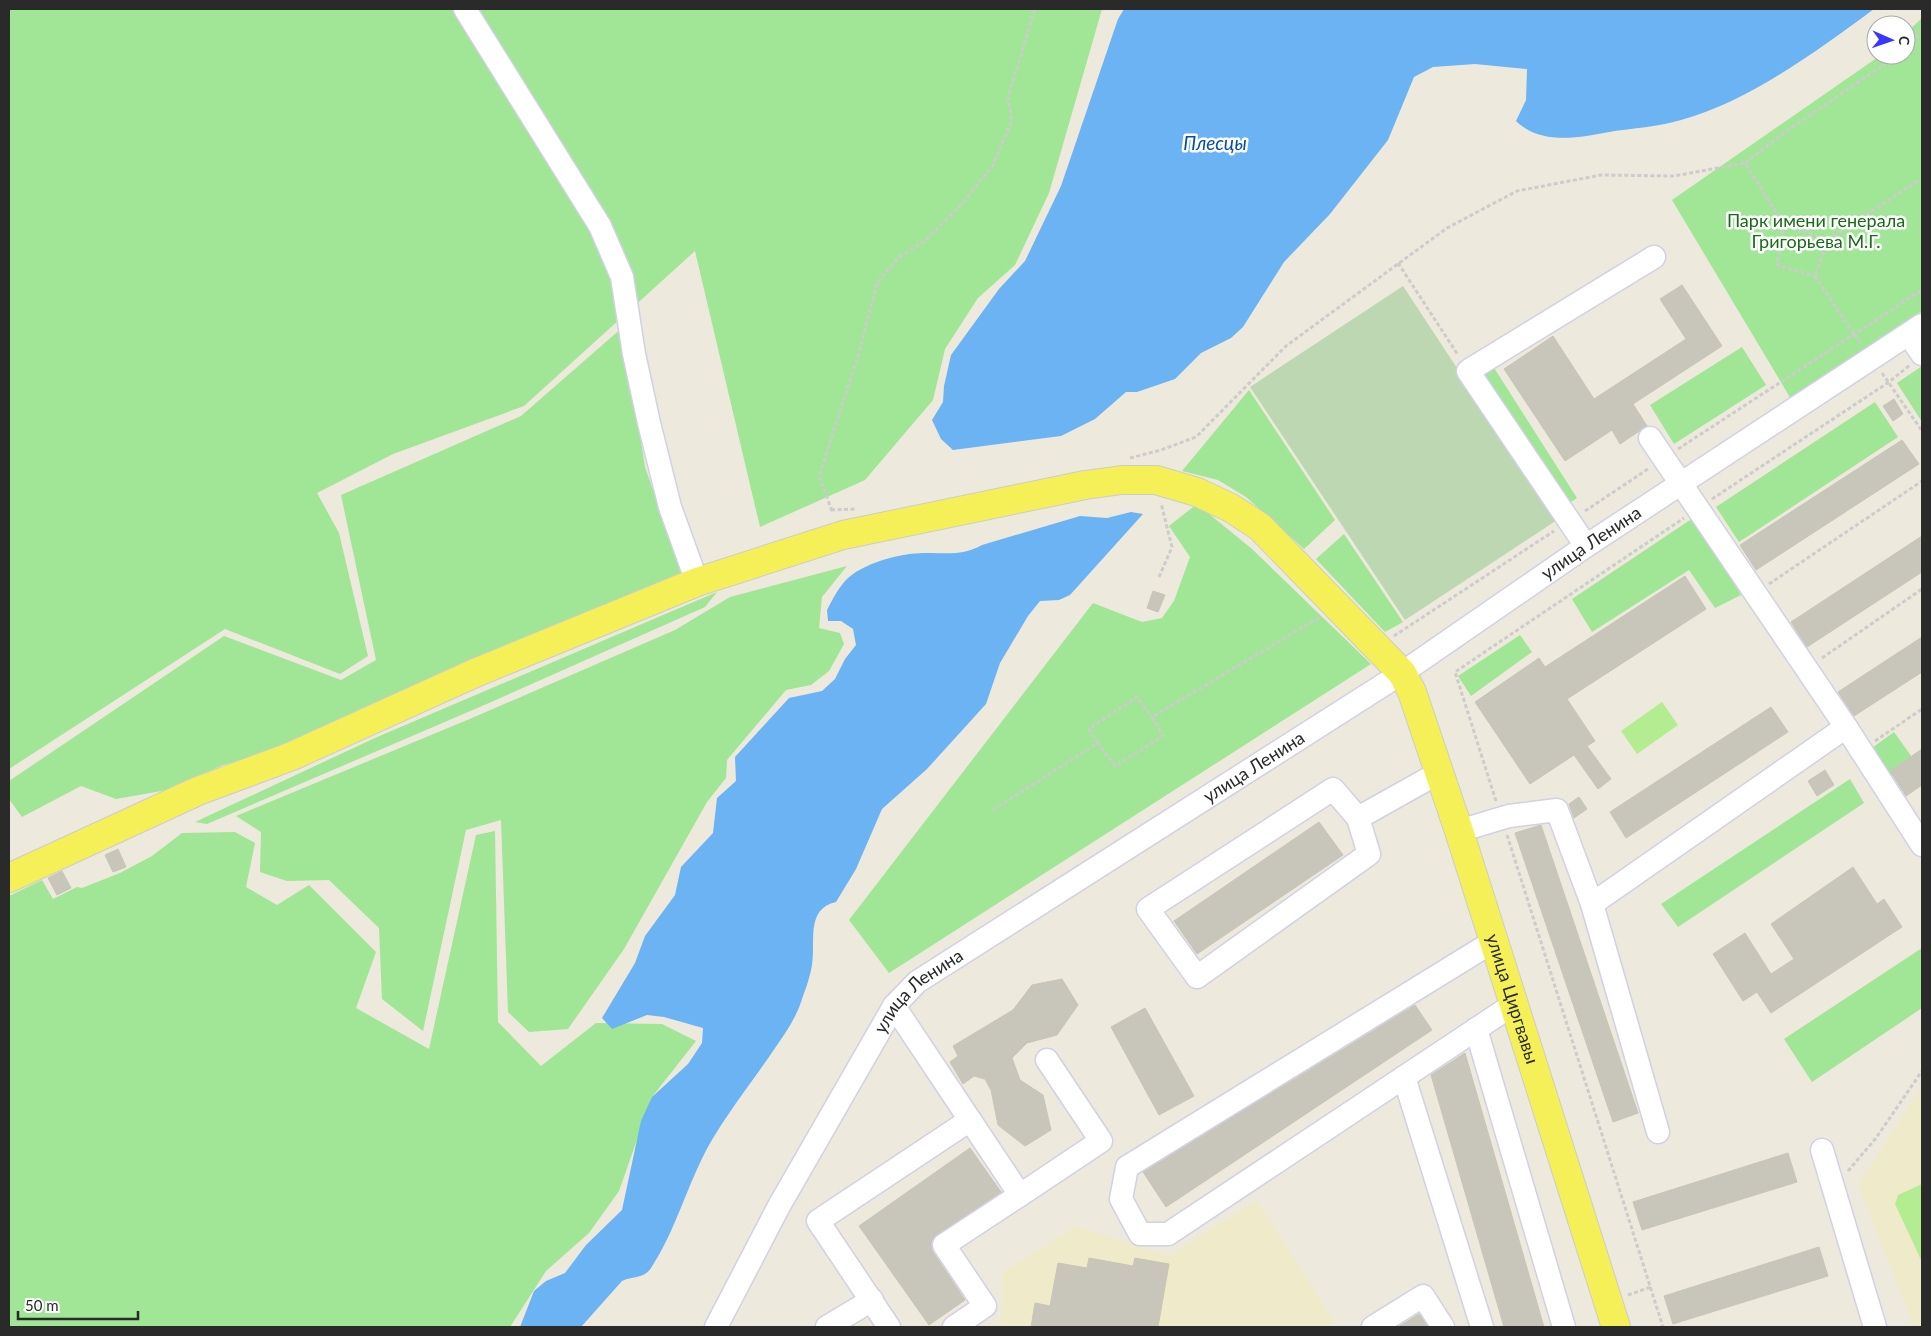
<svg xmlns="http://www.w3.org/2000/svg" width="1931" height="1336" viewBox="0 0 1931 1336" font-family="Lato,sans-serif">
<rect width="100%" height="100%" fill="#ede9dc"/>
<g fill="#efebca">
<polygon points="1922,1086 1922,1327 1914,1327 1858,1185"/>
<polygon points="1257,1200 1334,1321 1324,1327 1000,1327 1003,1272 1076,1226 1169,1256"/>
</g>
<g fill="#a1e596">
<polygon points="9,9 1102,9 1049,193 1015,265 978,298 945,349 933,400 865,480 760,527 695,251 524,406 393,454 317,493 339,533 368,656 340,674 225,629 9,769"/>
<polygon points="1922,18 1922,311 1791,399 1672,200 1881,55 1906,55 1906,33"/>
<polygon points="623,327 645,467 682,572 659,587 294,746 223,765 167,790 116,799 81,786 22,817 9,799 9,781 224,636 341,680 376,660 341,495 521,416"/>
<polygon points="1742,347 1766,385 1674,444 1650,405"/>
<polygon points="1489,360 1577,498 1562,508 1474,370"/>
<polygon points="1922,366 1922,422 1897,383"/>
<polygon points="1249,390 1335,520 1304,549 1246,497 1218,480 1182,471"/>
<polygon points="1875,402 1898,437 1739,542 1716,507"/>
<polygon points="1197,504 1252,549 1371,664 889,973 849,920 1093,603 1142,622 1162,618 1174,601 1190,557 1169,526"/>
<polygon points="1693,518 1741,595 1715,608 1689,570 1592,632 1572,599"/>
<polygon points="1344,534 1403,622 1385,632 1316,559"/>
<polygon points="847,566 822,597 819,628 840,633 844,644 829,671 811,685 786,690 727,760 726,778 707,802 624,949 568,1029 529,1032 508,1012 501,820 466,830 423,1031 382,999 379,928 329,880 287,881 260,872 261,832 236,816 472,718 675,630 730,597"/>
<polygon points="717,592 705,607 489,703 207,824 195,822 375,738"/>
<polygon points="1520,635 1532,652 1471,696 1458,676"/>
<polygon points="1894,732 1914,760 1891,776 1872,748"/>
<polygon points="1850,779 1864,803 1678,927 1661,904"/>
<polygon points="495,831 498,1022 541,1066 596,1023 662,1024 696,1041 652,1097 619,1191 589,1233 546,1271 510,1327 9,1327 9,896 42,880 53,899 77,887 82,888 120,873 152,856 182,833 235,832 255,843 246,887 277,905 309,885 376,952 356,1008 429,1049 476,835"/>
<polygon points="1922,948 1922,1008 1812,1082 1784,1039"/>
</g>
<polygon fill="#bdd7b2" points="1403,286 1557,520 1405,620 1250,387"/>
<g fill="#b4ed91">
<polygon points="1662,702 1678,725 1637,754 1621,731"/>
<polygon points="1922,1184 1922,1262 1895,1204 1898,1195"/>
</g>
<g fill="#6bb3f3">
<path d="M1124,9h750c-56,41 -125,93 -193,111 -23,7 -48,8 -72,12 -31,6 -68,13 -93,-11l10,-21 1,-31 -52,-5 -42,3 -19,10 -26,63 -58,74 -46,48 -41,65 -12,11 -30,15 -26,26 -38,13h-11l-31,27 -34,17 -108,14 -12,-11 -9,-19 11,-18 1,-16 7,-31 48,-66 26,-28 36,-75 57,-167z"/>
<path d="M1131,512l12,2 -73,81 -11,5 -19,1 -12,15 -28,47 -14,41 -59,65 -45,40 -26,60 -20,33c-31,7 -20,40 -24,63 -2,13 -7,25 -11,37 -6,18 -17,33 -28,49 -21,31 -45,61 -64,94 -22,40 -33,85 -58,123 -7,11 -19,8 -29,13l-41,46h-61l14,-36 12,-10 19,-8 21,-28 36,-35 19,-89 11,-24 36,-33 14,-21 1,-15 -39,-11 -17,-2 -35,14 -10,-11 33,-55 10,-27 30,-41 6,-28 32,-34 4,-35 19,-17 -1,-24 54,-59 33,-7 13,-12 10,-20 11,-14 -3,-16 -12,-8h-13l-1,-11c5,-10 11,-21 18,-29 16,-18 59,-29 82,-28 22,0 35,3 55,-8l98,-29 27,2z"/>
</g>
<g fill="#c8c5bb" stroke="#c8c5b5">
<polygon points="1682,285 1722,346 1633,404 1647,426 1620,444 1612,430 1565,461 1504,369 1553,336 1594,399 1686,339 1660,299"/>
<polygon points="1894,399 1903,414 1893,421 1883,406"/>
<polygon points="1902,440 1919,464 1756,570 1740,545"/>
<polygon points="1922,536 1922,572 1807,647 1791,622"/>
<polygon points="1685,576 1706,609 1567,699 1595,741 1587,746 1611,779 1598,789 1574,755 1530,784 1475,702 1539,658 1545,667"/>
<polygon points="1153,591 1165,595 1158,612 1147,608"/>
<polygon points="1922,637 1922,672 1854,716 1838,692"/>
<polygon points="1771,707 1788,732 1626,838 1610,812"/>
<polygon points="1922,749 1922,785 1906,796 1890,771"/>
<polygon points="1825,770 1834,785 1817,796 1808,781"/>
<polygon points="1579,797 1587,809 1574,818 1569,804"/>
<polygon points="1319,822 1343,855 1197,954 1174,921"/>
<polygon points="1541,825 1638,1113 1613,1122 1515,833"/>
<polygon points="118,849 126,867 113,872 105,855"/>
<polygon points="1853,867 1877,904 1884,899 1902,927 1771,1013 1757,992 1743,1001 1713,954 1745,933 1771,974 1794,959 1771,924"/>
<polygon points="62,871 71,888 57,895 48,878"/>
<polygon points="1062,979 1078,1005 1057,1035 1027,1043 1012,1058 1020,1080 1043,1095 1051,1130 1025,1146 998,1125 991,1090 985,1079 974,1076 963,1084 950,1062 958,1056 953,1046 1013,1010 1032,985"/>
<polygon points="1415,1005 1432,1030 1166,1207 1143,1172"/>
<polygon points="1145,1008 1194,1096 1159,1115 1111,1027"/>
<polygon points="1465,1053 1544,1327 1504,1327 1431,1075"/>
<polygon points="970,1148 1001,1192 933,1239 931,1245 933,1252 965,1300 929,1325 859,1226"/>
<polygon points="1788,1153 1797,1182 1642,1230 1633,1202"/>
<polygon points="1819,1247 1828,1276 1673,1324 1664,1296"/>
<polygon points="1089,1258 1133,1266 1135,1258 1169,1264 1158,1327 1031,1327 1035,1303 1050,1306 1058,1263 1087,1268"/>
<polygon points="1419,1314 1428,1327 1398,1327"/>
</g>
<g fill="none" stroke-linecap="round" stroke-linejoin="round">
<defs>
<g id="minor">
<polyline points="465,9 600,226 622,277 634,354 649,423 670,507 697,582"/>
<polyline points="1909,335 1922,354"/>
<polyline points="1650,438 1846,727 1922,845"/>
<polyline points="1586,546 1468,371 1654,257"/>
<polyline points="1358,818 1369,854 1197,977 1148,909 1333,789 1358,818 1440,772"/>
<polyline points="1459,831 1509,816 1557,810 1592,904 1846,727"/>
<polyline points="1592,904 1658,1132"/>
<polyline points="1494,941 1127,1167 1121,1199 1140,1234 1168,1234 1514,1004"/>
<polyline points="894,1006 970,1120"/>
<polyline points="1476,1029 1564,1327"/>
<polyline points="1404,1077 1482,1327"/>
<polyline points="1822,1150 1875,1327"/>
<polyline points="1020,1195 1101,1141 1047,1060"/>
<path id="s1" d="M716,1327l63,-121 115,-200 23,-24 485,-309 184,-127 336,-221"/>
<polyline points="827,1327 872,1300"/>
<polyline points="889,1327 818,1221 970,1120 1020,1195 944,1245 985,1306 954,1327"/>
<polyline points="1373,1327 1423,1296 1443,1327"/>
</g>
<g id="major">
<path id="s2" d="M9,878l189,-87 94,-35 183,-83 222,-91 146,-47 242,-50 37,-5h34l41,12 34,16 29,19 142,146 10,19 47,139 157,496"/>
</g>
</defs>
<use href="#minor" stroke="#d1d1e4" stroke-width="25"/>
<use href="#major" stroke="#ccc" stroke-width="30"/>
<g stroke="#ccc" stroke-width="3" stroke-dasharray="4 2.5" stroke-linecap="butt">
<polyline points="1906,47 1922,31"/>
<polyline points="1784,225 1777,265 1815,276"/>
<polyline points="1828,240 1922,178"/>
<polyline points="1398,263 1458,355"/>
<polyline points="1861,344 1815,276 1828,240 1784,225 1745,163 1784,133 1898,55"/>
<polyline points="1882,373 1922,431"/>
<polyline points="1678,449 1922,290"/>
<polyline points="1130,458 1161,450 1196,437 1286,346 1447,228 1517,191 1601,175 1674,176 1745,163"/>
<polyline points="1712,499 1889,382 1910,365"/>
<polyline points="831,510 856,509"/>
<polyline points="832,511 819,476 858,356 877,283 899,257 926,240 962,204 993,165 1012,120 1008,97 1035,9"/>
<polyline points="1585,511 1648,469"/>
<polyline points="1159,577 1172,547 1161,503"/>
<polyline points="1769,584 1922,481"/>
<polyline points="1394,636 1554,531"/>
<polyline points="1822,658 1922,589"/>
<polyline points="1875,741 1922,709"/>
<polyline points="1098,743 1089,729 1137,697 1152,717"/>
<polyline points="1496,801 1455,672 1684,518"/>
<polyline points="993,810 1098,743 1115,766 1163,736 1152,717 1320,617"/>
<polyline points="1507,835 1663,1327"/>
<polyline points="1848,1171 1876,1138 1922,1071"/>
<polyline points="1628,1295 1651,1287"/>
</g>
<use href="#minor" stroke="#fff" stroke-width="22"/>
<use href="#major" stroke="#f6f058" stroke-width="28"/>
</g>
<g text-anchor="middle" stroke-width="5" stroke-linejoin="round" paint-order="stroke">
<g font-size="18" fill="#186a17" stroke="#fff">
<text x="1816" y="227">Парк имени генерала<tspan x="1816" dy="21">Григорьева М.Г.</tspan></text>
</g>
<g font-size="18" fill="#2a2a2a" stroke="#fff">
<text dy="6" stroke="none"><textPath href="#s1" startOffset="1205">улица Ленина</textPath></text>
<text dy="6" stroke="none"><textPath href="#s1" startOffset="800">улица Ленина</textPath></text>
<text dy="6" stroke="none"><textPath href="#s1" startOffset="395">улица Ленина</textPath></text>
<text dy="6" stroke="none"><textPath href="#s2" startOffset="1884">улица Циргвавы</textPath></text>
</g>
<g font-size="19" font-style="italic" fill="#084da0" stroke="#fff">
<text x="1215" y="150">Плесцы</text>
</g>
</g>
<rect width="1931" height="1336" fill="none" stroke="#2a2a2a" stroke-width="20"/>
<g transform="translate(1891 40) rotate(92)"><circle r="24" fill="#ffffff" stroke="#aaaaaa"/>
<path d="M0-4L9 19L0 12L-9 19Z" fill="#3936ff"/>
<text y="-8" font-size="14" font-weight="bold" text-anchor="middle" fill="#2a2a2a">С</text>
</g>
<path d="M18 1311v8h120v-8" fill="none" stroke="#2a2a2a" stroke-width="2.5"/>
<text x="25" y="1311" font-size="15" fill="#2a2a2a" stroke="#ffffff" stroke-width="4" paint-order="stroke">50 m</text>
</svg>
